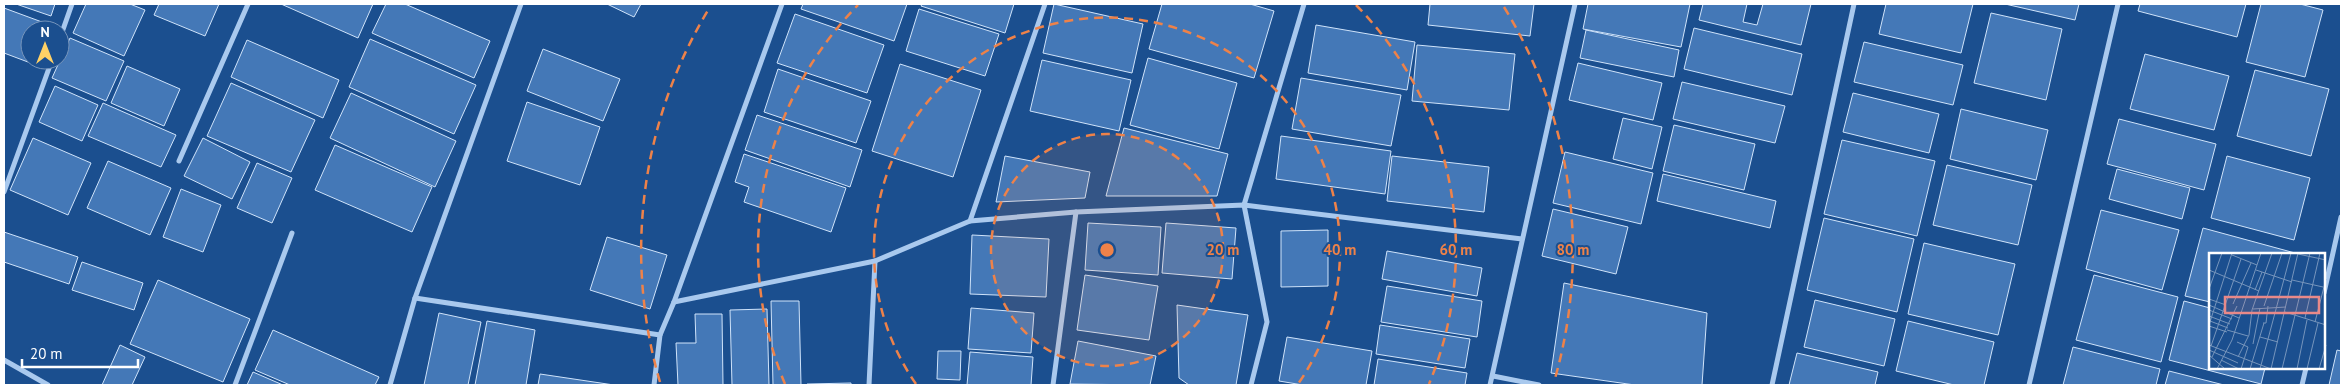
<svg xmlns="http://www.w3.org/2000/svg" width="2345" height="389" viewBox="0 0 2345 389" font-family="'PT Sans',sans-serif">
<rect width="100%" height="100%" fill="#1b4f8f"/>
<g fill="#4478b7" stroke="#cfe3fa">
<polygon points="16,4 55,4 51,16"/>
<polygon points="86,4 130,4 145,10 124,56 73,33"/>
<polygon points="159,4 219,4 205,36 154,15"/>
<polygon points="281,4 373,4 358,38"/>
<polygon points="386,4 405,4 490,41 474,78 372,33"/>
<polygon points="607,4 641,4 634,17"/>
<polygon points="803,4 907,4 894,41 801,9"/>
<polygon points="922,4 1014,4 1005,33 921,6"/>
<polygon points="1054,4 1143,24 1132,73 1043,53"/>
<polygon points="1162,4 1250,4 1274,11 1254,78 1149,49"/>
<polygon points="1430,4 1534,4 1530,36 1428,25"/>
<polygon points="1588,4 1690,4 1681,47 1583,29"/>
<polygon points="1703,4 1747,4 1743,22 1757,25 1763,4 1811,4 1801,45 1699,20"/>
<polygon points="1886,4 1973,4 1961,53 1879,34"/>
<polygon points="2005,4 2079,4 2075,20"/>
<polygon points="2140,4 2246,4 2237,37 2138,11"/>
<polygon points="2261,4 2300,4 2323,10 2305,77 2246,62"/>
<polygon points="4,8 42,22 39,30 30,30 30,55 28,62 4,53"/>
<polygon points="919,9 999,34 985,76 906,51"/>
<polygon points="1991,13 2062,29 2046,100 1974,83"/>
<polygon points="795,14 884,45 867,93 777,63"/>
<polygon points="1316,25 1415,42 1407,90 1308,73"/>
<polygon points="1694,28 1802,54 1792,95 1684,69"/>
<polygon points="1586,30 1679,50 1674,77 1580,58"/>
<polygon points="70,38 124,61 106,101 52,78"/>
<polygon points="370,39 476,85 454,134 349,87"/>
<polygon points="247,40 339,80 323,118 231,77"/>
<polygon points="1864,42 1963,65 1953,105 1854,82"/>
<polygon points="1417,45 1515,54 1509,110 1412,101"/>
<polygon points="543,49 620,79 603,121 527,91"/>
<polygon points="2145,54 2229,76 2214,130 2130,109"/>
<polygon points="1148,58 1237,83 1219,149 1130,125"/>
<polygon points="1042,60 1131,80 1119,131 1030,111"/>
<polygon points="1578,63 1662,83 1653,120 1569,100"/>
<polygon points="900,64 981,90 953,177 872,151"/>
<polygon points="127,66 180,89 164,126 111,103"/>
<polygon points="778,69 871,101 856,143 764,112"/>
<polygon points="2255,70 2329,89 2311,156 2237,136"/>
<polygon points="1301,78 1401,95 1391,146 1292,129"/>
<polygon points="1682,82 1785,106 1775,143 1673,119"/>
<polygon points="231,83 315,120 291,172 207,136"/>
<polygon points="55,86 98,105 82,141 39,122"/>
<polygon points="351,93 456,141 435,187 330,138"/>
<polygon points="1853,93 1939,114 1929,153 1843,132"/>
<polygon points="527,102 600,127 580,185 507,161"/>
<polygon points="103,103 176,135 161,167 88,136"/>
<polygon points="1961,109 2048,130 2036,180 1950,159"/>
<polygon points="757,115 862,150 850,187 745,150"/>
<polygon points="1623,118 1662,127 1652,169 1613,159"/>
<polygon points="2119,119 2216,144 2204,190 2107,164"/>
<polygon points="1674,125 1755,144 1744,190 1663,171"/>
<polygon points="1124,128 1228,154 1217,196 1106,196"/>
<polygon points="1281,136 1391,151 1385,194 1276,179"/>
<polygon points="33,138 91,163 68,215 10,190"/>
<polygon points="203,138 250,162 232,199 184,176"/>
<polygon points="1842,140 1935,161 1917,236 1824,214"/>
<polygon points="335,145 432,187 412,232 315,190"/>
<polygon points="1565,152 1653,173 1641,224 1553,203"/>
<polygon points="744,154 846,188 831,232 744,202 749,187 735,182"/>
<polygon points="1005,156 1090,172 1085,198 996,202"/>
<polygon points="1392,156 1489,167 1484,212 1387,201"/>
<polygon points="2227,156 2310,178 2294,240 2211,218"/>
<polygon points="108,161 171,188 150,235 87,208"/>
<polygon points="257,163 292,178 272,223 237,208"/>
<polygon points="1947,165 2032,185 2018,245 1933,225"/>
<polygon points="2117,169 2190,188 2182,219 2109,199"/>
<polygon points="1663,174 1776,201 1770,228 1657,201"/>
<polygon points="181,189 221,205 203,252 163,237"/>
<polygon points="1553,209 1628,227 1616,274 1542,256"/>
<polygon points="2101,210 2179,230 2162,290 2086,269"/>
<polygon points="1824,218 1914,239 1897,312 1807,290"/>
<polygon points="1088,223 1161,227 1158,275 1085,270"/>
<polygon points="1166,223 1236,228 1232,279 1162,273"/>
<polygon points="2203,228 2295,253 2294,254 2210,254 2210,302 2185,296"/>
<polygon points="1328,230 1328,286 1281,287 1281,231"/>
<polygon points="4,232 78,257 69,284 4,262"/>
<polygon points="972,235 1049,239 1046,297 970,294"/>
<polygon points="607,237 667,255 650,309 590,290"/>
<polygon points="1924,243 2015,264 1998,335 1908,314"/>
<polygon points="1387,251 1482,268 1477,296 1382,279"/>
<polygon points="82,262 143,283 134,310 72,290"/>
<polygon points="1085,275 1158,286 1149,340 1077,330"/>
<polygon points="2094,275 2178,297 2161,362 2076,340"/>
<polygon points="158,280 250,319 223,382 130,344"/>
<polygon points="1564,283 1707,313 1702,385 1635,385 1551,373"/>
<polygon points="1387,286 1482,301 1477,337 1381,322"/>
<polygon points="1815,300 1895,319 1884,366 1804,347"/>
<polygon points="771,301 799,301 801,385 773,385"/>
<polygon points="2184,301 2210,308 2210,368 2265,368 2261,384 2169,360"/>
<polygon points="1177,305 1248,315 1236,385 1189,385 1179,378"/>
<polygon points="971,308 1034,313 1031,353 968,349"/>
<polygon points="767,309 769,385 732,385 730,310"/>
<polygon points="439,313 481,322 468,385 424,385"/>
<polygon points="695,314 722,314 723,385 678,385 676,343 696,343"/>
<polygon points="487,321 535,330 526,385 475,385"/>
<polygon points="1908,321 1994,342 1984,385 1954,385 1896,371"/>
<polygon points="1380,325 1470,339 1465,368 1376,354"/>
<polygon points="273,330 379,377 375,385 290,385 255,370"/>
<polygon points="1287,337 1372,351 1366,385 1303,385 1279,381"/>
<polygon points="1078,341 1156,356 1150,385 1070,384"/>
<polygon points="120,345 145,357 132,385 102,385"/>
<polygon points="2073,347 2160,369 2156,385 2063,385"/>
<polygon points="2337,350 2341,351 2341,385 2329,385"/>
<polygon points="938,351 961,351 960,380 937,379"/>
<polygon points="970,352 1033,357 1031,385 967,385"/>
<polygon points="1797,353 1878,372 1875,385 1789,385"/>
<polygon points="1378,359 1467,373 1465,385 1374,385"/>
<polygon points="2169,371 2224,385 2165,385"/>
<polygon points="253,372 283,385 247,385"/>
<polygon points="540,374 614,385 538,385"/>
<polygon points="851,383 851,385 807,385 807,384"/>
</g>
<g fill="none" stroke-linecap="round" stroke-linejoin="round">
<g stroke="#a9c9ee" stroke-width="5">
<polyline points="60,38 72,4"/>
<polyline points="179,161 248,4"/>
<polyline points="4,192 52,60"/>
<polyline points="970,221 1045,4"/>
<polyline points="2324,293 2341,217"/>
<polyline points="415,298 660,335"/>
<polyline points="674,302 875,261 970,221 1076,212 1244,205 1522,239"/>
<polyline points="4,360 48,385"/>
<polyline points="1493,376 1539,385"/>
<polyline points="235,385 292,233"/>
<polyline points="390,385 415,298 521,4"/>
<polyline points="654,385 660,335 674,302 782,4"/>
<polyline points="869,385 875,261"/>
<polyline points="1053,385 1076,212"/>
<polyline points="1251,385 1267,322 1244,205 1304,4"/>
<polyline points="1490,385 1575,4"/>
<polyline points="1772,385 1854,4"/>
<polyline points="2029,385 2118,4"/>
<polyline points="2302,385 2306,368"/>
</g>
</g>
<circle cx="1107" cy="250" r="116" fill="#ee8249" fill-opacity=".12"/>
<g fill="none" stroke="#ee8249" stroke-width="2.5" stroke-dasharray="9 6">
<circle cx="1107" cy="250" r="116"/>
<path d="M916 384A233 233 0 1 1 1298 384"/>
<path d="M785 384A349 349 0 0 1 858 5M1356 5A349 349 0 0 1 1429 384"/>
<path d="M660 382A466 466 0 0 1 710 7M1504 7A466 466 0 0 1 1554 382"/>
</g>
<g transform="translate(2209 253)">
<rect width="116" height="116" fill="#1b4f8f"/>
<path fill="none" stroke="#7695bc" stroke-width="1" d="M89,1l28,6M23,2l25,10M0,17l50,21M47,17l36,12M83,27l31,7M0,36l13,-36M46,37l7,-18M0,46l17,6M24,51l18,-41M0,52l30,13M55,53l18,-53M44,56l33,-2M0,57l23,9M76,59l41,13M0,63l21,8M96,65l15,-65M1,68l18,7M106,69l11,-43M54,70h3l2,-17M0,72l23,-72M0,73l18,6M18,77l21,6M51,84l18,5M28,89l11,5 -7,22M44,91l7,-36M0,92l62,24M2,93l30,-87M0,97l29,13M0,102l16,14M3,104l25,-51M29,104l11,-22 3,-25 20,-57M12,107l18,9M8,116l15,-29 29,-87M41,116l14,-46M51,116l31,-116M62,116l27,-116M73,116l28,-116M88,116l10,-49M98,116l11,-46M110,116l7,-24"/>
<path fill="#e88989" fill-opacity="0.15" stroke="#e88989" stroke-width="2.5" d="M16,44h94v16h-94z"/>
<rect width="116" height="116" fill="none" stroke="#fff" stroke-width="2.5"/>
</g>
<circle cx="1107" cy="250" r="8" fill="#ee8249" stroke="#1b4f8f" stroke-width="2.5"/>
<g font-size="15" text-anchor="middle" font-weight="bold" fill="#ee8249" stroke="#1b4f8f" stroke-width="4" stroke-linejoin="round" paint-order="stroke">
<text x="1223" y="255">20 m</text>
<text x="1340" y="255">40 m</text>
<text x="1456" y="255">60 m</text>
<text x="1573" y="255">80 m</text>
</g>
<rect width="2345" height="389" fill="none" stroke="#ffffff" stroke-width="10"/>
<g transform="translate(45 45)"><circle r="24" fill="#1b4f8f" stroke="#7695bc"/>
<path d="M0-4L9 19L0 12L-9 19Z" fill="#ffd166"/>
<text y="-8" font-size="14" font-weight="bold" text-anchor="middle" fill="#ffffff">N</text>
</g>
<path d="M22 359v8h116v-8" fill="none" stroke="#ffffff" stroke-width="2.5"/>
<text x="30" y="359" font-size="15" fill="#ffffff" stroke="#1b4f8f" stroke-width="4" paint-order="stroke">20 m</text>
</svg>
